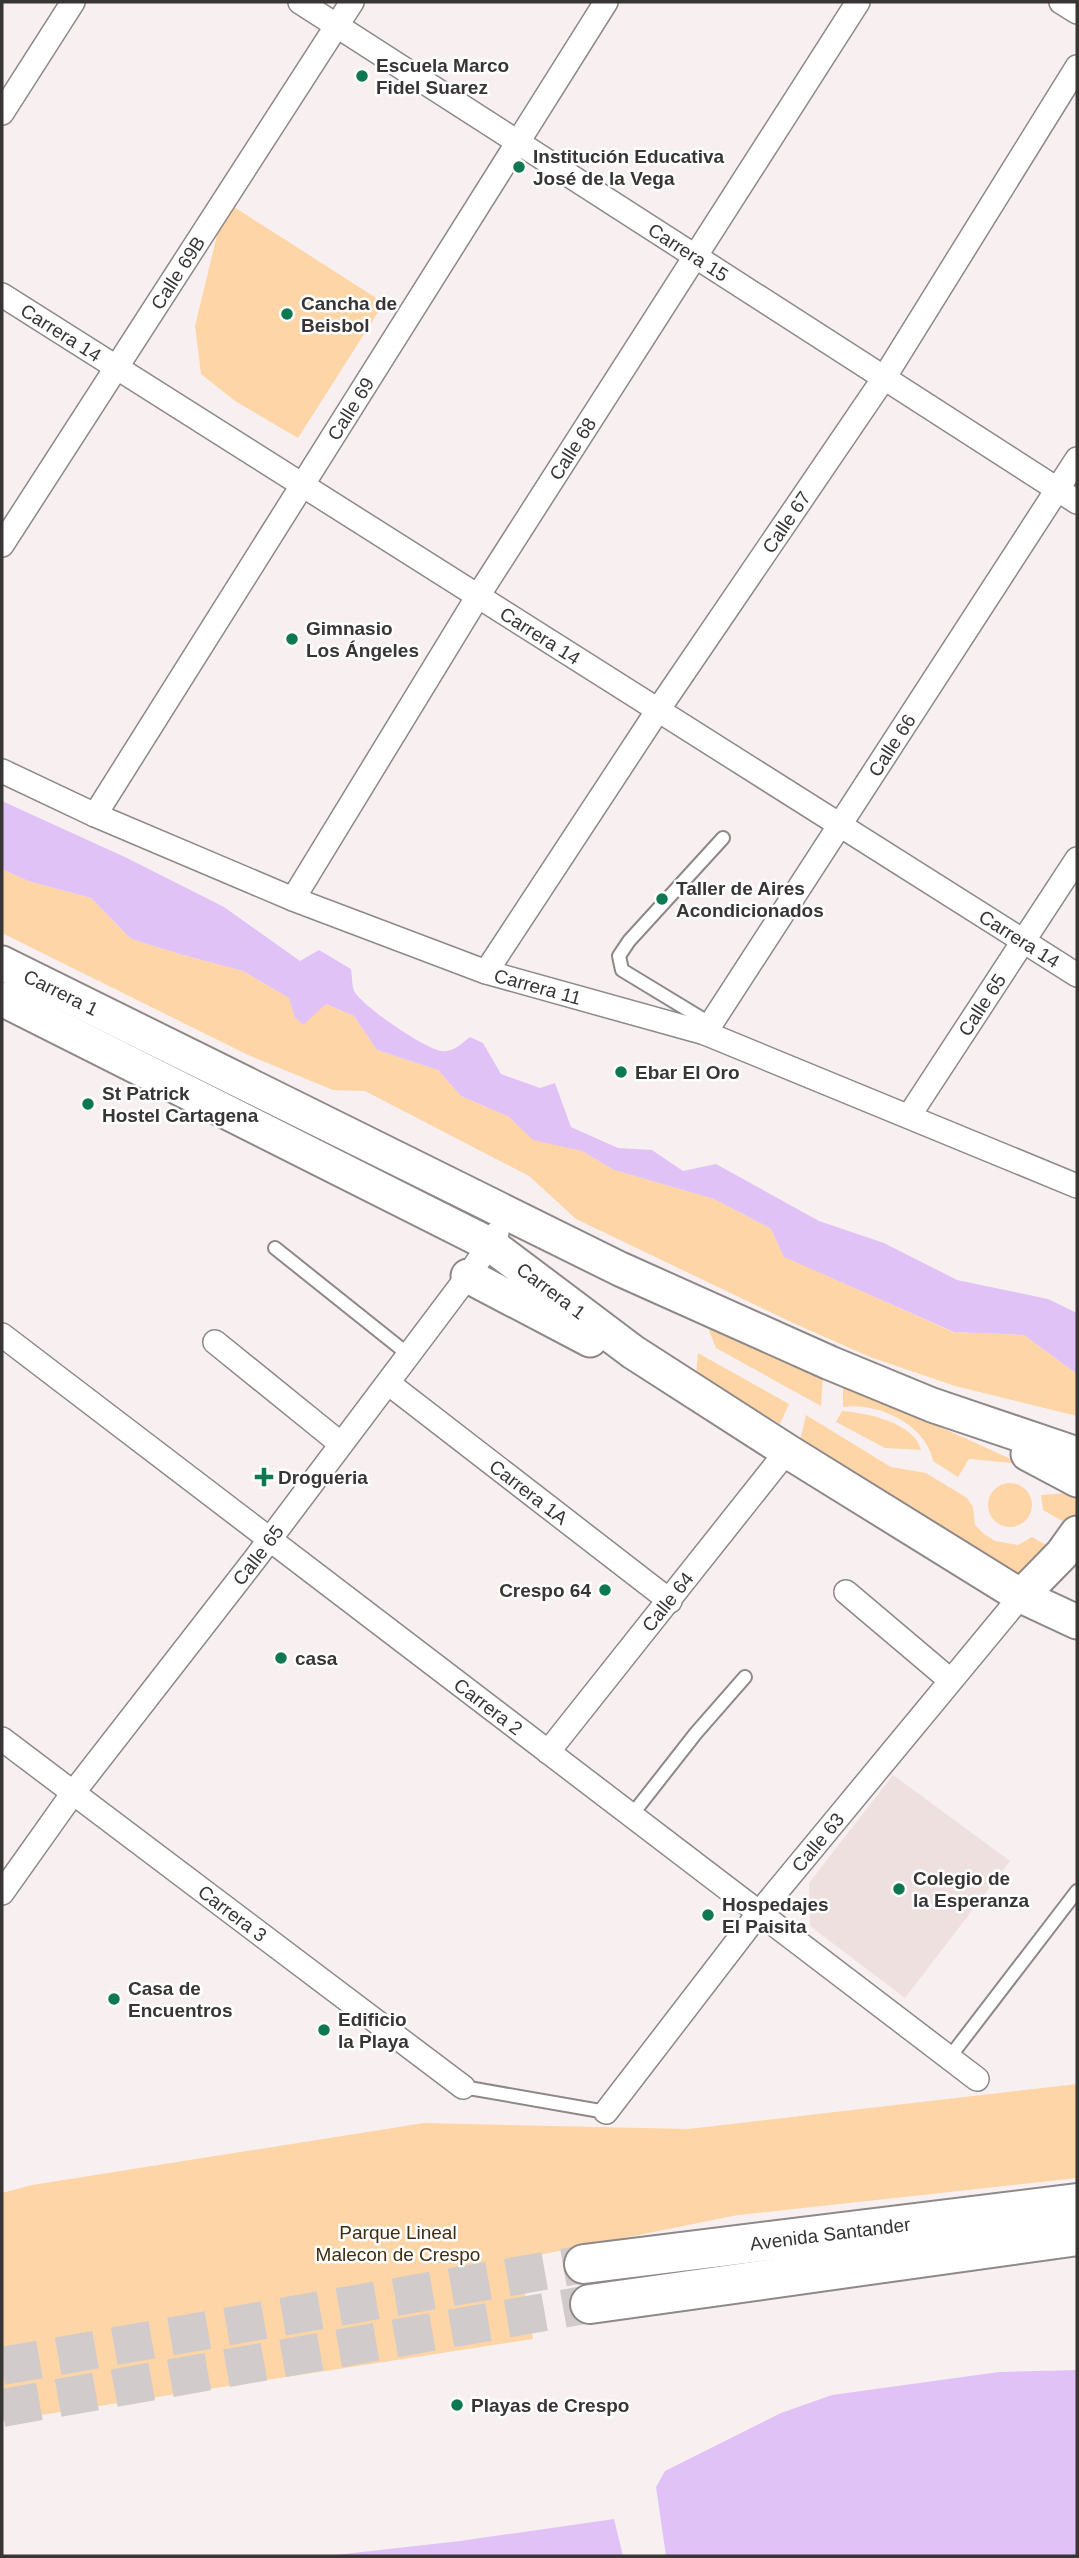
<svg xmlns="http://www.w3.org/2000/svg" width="1079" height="2558" viewBox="0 0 1079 2558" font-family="Arial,sans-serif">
<rect width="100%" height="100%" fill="#f8f0f0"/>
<polygon fill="#efe0e0" points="893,1775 1010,1861 905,1998 810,1926 809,1883"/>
<g fill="#fdd5a6">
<polygon points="234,207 384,303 298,438 235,401 201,374 195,326 218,231"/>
<polygon points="2,869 28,881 91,898 131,939 183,955 243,971 289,998 294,1016 326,1004 354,1016 377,1050 438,1070 461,1096 509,1117 533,1139 582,1151 614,1170 714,1199 771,1229 785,1257 953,1332 1024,1335 1077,1374 1077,1416 955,1386 870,1357 791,1322 576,1219 529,1176 365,1091 333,1090 248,1055 2,933"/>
<polygon points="708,1328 823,1377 821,1406 716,1348"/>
<polygon points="698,1353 789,1404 780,1424 696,1374"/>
<path d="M843,1383l179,81 -53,-5 -11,18 -25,-16c-7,-37 -56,-59 -90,-54z"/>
<path d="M842,1411c24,2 72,11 79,39l-36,-2 -49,-26z"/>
<polygon points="806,1415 891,1467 926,1473 967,1498 973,1507 975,1525 984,1534 995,1541 1018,1545 1032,1537 1052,1548 1028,1583 800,1441"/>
<circle cx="1010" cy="1505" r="22"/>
<polygon points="1068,1493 1077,1497 1077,1516 1071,1526 1043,1510 1041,1495"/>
<polygon points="1077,2084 1077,2178 738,2215 519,2259 533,2339 2,2421 2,2193 32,2185 424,2123 688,2129"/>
</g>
<g fill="#e1c2f7">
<path d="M2,801l125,57 97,49 76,54 19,-11 32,19c1,6 1,17 3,22 9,16 70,57 87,60 12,2 21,-8 29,-14l13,6 18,31 39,14 15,-5 16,44 47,21 34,2 31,21 33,-7 103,57 65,22 73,37 91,19 29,14v61l-53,-39 -70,-3 -170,-75 -13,-28 -57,-30 -100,-29 -32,-19 -49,-11 -24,-23 -48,-21 -23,-26 -61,-20 -23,-34 -28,-12 -23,21 -9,-9 -5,-18 -46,-27 -60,-16 -52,-16 -40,-41 -63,-17 -26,-12z"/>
<polygon points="1077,2370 1077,2556 666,2556 656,2487 665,2471 781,2413 832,2395 999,2372"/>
<polygon points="614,2519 623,2556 326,2556 460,2541"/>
</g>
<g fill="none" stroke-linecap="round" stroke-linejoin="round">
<g stroke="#d2cbcb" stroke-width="38" stroke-dasharray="38 19" stroke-linecap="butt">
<polyline points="2,2366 584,2264"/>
<polyline points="2,2408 590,2304"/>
</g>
<defs>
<g id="service">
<polyline points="711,1024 622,970 619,956 629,941 723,838"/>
<polyline points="275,1248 409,1355"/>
<polyline points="631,1816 696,1733 745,1677"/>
<polyline points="949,2058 1077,1891"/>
<polyline points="463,2087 606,2112"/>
</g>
<g id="minor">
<path id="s1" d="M300,2l777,500"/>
<polyline points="1061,2 1077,12"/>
<polyline points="2,113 73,2"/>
<path id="s2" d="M2,295l1075,680"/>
<path id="s3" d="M2,545l350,-543"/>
<path id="s4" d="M2,771l93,44 198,84 193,73 219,61 372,153"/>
<path id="s5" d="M95,815l511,-813"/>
<path id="s6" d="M293,899l185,-303 380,-594"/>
<path id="s7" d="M486,972l172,-262 226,-332 193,-311"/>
<path id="s8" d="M705,1033l372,-574"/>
<path id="s9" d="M909,1116l168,-257"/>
<path id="s10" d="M2,1335l975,744"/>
<polyline points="215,1342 341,1444"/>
<path id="s11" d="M388,1383l282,218"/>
<polyline points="846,1592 950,1680"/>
<path id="s12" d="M2,1739l461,348"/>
<path id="s13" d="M548,1752l239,-301"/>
<path id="s14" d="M2,1893l71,-100 182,-234 213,-283 29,-43"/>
<path id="s15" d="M606,2112l153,-199 262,-317"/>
</g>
<g id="secondary">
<path id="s16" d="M2,963l618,306 210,94 102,42 145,49"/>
<path id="s17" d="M2,999l489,246 142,107 154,99 234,145 56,26"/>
<polyline points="468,1276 590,1340"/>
<polyline points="1028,1454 1077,1480"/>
<polyline points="1021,1596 1062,1554 1077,1533"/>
</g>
<g id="trunk">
<path id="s18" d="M584,2264l493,-61"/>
<polyline points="590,2304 1077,2236"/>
</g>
</defs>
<use href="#service" stroke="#8f8888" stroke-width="16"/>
<use href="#minor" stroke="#8f8888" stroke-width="26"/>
<use href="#secondary" stroke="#8f8888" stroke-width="37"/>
<use href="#trunk" stroke="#8f8888" stroke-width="42"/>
<use href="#service" stroke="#fff" stroke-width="12"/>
<use href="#minor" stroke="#fff" stroke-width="23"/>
<use href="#secondary" stroke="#fff" stroke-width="33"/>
<use href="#trunk" stroke="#fff" stroke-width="38"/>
</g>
<g fill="#0e7852" stroke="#fff" stroke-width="2.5">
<circle cx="362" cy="76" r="7"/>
<circle cx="519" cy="167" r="7"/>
<circle cx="287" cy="314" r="7"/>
<circle cx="292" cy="639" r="7"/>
<circle cx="662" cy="899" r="7"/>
<circle cx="621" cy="1072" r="7"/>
<circle cx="88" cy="1104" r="7"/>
<path d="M260.5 1466.5h7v7h7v7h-7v7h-7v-7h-7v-7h7z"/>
<circle cx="605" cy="1590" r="7"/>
<circle cx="281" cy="1658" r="7"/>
<circle cx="899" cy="1889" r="7"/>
<circle cx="708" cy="1915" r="7"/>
<circle cx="114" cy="1999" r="7"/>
<circle cx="324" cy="2030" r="7"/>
<circle cx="457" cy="2405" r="7"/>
</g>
<g text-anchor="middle" stroke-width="5" stroke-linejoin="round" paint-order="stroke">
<g font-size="19" font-weight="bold" fill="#383535" stroke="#fff" text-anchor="start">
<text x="376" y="72">Escuela Marco<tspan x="376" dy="22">Fidel Suarez</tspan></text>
<text x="533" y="163">Institución Educativa<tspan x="533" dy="22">José de la Vega</tspan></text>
<text x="301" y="310">Cancha de<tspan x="301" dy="22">Beisbol</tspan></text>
<text x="306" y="635">Gimnasio<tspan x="306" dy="22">Los Ángeles</tspan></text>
<text x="676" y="895">Taller de Aires<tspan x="676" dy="22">Acondicionados</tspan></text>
<text x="635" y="1079">Ebar El Oro</text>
<text x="102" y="1100">St Patrick<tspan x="102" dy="22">Hostel Cartagena</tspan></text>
<text x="278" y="1484">Drogueria</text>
<text x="591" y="1597" text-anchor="end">Crespo 64</text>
<text x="295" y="1665">casa</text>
<text x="913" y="1885">Colegio de<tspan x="913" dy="22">la Esperanza</tspan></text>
<text x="722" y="1911">Hospedajes<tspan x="722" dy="22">El Paisita</tspan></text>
<text x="128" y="1995">Casa de<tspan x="128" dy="22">Encuentros</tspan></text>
<text x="338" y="2026">Edificio<tspan x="338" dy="22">la Playa</tspan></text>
<text x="471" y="2412">Playas de Crespo</text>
</g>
<g font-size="19" fill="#383535" stroke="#fff">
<text dy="7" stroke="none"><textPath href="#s1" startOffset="462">Carrera 15</textPath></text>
<text dy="7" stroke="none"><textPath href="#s3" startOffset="324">Calle 69B</textPath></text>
<text dy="7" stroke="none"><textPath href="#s2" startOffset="70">Carrera 14</textPath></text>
<text dy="7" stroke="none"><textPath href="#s5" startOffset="480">Calle 69</textPath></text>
<text dy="7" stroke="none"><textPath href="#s6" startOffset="530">Calle 68</textPath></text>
<text dy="7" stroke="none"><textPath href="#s7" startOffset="541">Calle 67</textPath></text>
<text dy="7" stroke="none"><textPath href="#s2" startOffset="637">Carrera 14</textPath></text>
<text dy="7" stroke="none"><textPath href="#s8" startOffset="343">Calle 66</textPath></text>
<text dy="7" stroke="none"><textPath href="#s2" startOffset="1204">Carrera 14</textPath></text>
<text dy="7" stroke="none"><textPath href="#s4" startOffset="578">Carrera 11</textPath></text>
<text dy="7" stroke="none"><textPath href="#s16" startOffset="66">Carrera 1</textPath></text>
<text dy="7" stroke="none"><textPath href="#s9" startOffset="133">Calle 65</textPath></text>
<text dy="7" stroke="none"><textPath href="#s17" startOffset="623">Carrera 1</textPath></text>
<text dy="7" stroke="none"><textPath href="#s11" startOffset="178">Carrera 1A</textPath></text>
<text dy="7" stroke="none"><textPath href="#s14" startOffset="424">Calle 65</textPath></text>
<text dy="7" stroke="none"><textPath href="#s13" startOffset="192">Calle 64</textPath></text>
<text dy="7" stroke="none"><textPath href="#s10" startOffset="612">Carrera 2</textPath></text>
<text dy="7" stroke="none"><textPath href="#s15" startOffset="343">Calle 63</textPath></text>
<text dy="7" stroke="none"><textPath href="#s12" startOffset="289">Carrera 3</textPath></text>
<text dy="7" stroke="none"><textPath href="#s18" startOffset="248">Avenida Santander</textPath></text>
</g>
<g font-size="19" fill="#412c10" stroke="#fff">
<text x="398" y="2239">Parque Lineal<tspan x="398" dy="22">Malecon de Crespo</tspan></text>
</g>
</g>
<rect width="1079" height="2558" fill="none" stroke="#383535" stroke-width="7"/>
</svg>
